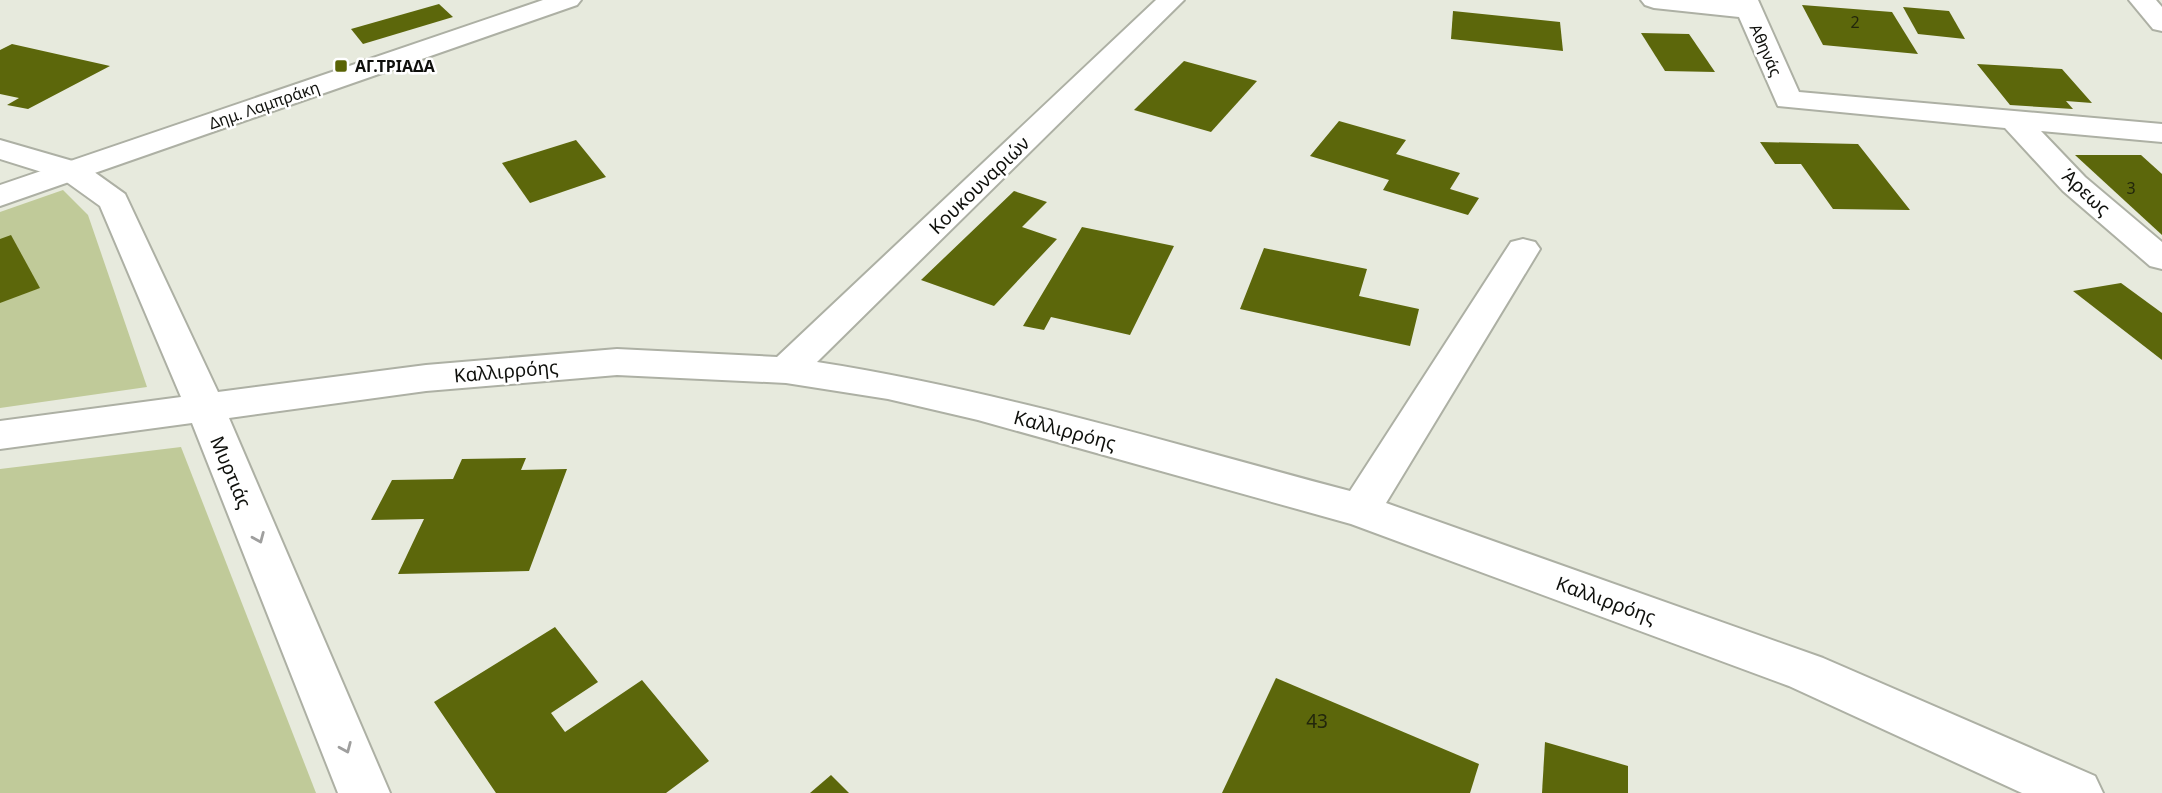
<svg xmlns="http://www.w3.org/2000/svg" width="2162" height="793" viewBox="0 0 2162 793" font-family="'Noto Sans',sans-serif">
<rect width="100%" height="100%" fill="#e7eadd"/>
<g fill="#c0ca99">
<polygon points="63,190 88,215 147,387 0,408 0,212"/>
<polygon points="181,447 316,793 0,793 0,469"/>
</g>
<g fill="#5c670b">
<polygon points="439,4 453,17 363,44 351,29"/>
<polygon points="1802,5 1892,12 1918,54 1823,45"/>
<polygon points="1903,7 1949,11 1965,39 1918,34"/>
<polygon points="1453,11 1560,22 1563,51 1451,39"/>
<polygon points="1641,33 1689,34 1715,72 1665,71"/>
<polygon points="12,44 110,66 28,109 7,105 19,98 0,94 0,50"/>
<polygon points="1184,61 1257,81 1211,132 1134,110"/>
<polygon points="1977,64 2062,69 2092,103 2066,101 2073,109 2010,105"/>
<polygon points="1339,121 1406,140 1396,154 1460,173 1450,189 1479,198 1468,215 1383,190 1389,180 1310,156"/>
<polygon points="576,140 606,177 530,203 502,163"/>
<polygon points="1760,142 1858,144 1910,210 1833,209 1801,164 1775,164"/>
<polygon points="2075,155 2141,155 2162,174 2162,235"/>
<polygon points="1014,191 1047,202 1022,227 1057,239 994,306 921,280"/>
<polygon points="1082,227 1174,246 1130,335 1051,317 1044,330 1023,326"/>
<polygon points="11,235 40,288 0,303 0,239"/>
<polygon points="1264,248 1367,269 1359,296 1419,309 1410,346 1240,309"/>
<polygon points="2121,283 2162,313 2162,360 2073,291"/>
<polygon points="526,458 521,470 567,469 529,571 398,574 424,519 371,520 392,480 453,479 462,459"/>
<polygon points="555,627 598,682 551,713 565,732 642,680 709,761 666,793 496,793 434,702"/>
<polygon points="1276,678 1479,764 1470,793 1222,793"/>
<polygon points="1545,742 1628,766 1628,793 1542,793"/>
<polygon points="831,775 849,793 810,793"/>
</g>
<g fill="none" stroke-linecap="round" stroke-linejoin="round">
<defs>
<g id="street">
<path d="M1156,0h28l-367,362c180,28 356,82 533,129l161,-249 12,-3 12,3 5,7 -154,254 437,155 272,118 8,17h-81l-233,-107 -438,-162 -373,-104 -90,-21 -102,-16 -169,-8 -191,16 -197,27 161,375h-52l-146,-370 -192,26v-28l181,-24 -81,-191 -39,-28 -61,-19v-19l83,24 42,30 93,198 208,-27 191,-16 160,8z"/>
<polygon points="1641,0 1758,0 1799,92 2162,124 2162,142 2041,131 2085,177 2162,242 2162,269 2150,266 2063,191 2005,128 1778,106 1739,17 1654,8 1645,5"/>
<polygon points="2129,0 2156,0 2162,7 2162,31 2153,29"/>
</g>
<polygon id="secondary" points="543,0 581,0 577,5 0,206 0,185"/>
</defs>
<use href="#street" stroke="#adb0a4" stroke-width="4"/>
<use href="#secondary" stroke="#adb0a4" stroke-width="4"/>
<use href="#street" fill="#fff" fill-rule="evenodd"/>
<use href="#secondary" fill="#fff" fill-rule="evenodd"/>
</g>
<defs><path id="oneway-chevron" d="M-2-3.5L2.5 0L-2 3.5" fill="none" stroke-width="1.6" stroke-linecap="round" stroke-linejoin="round" transform="scale(1.75)"/></defs>
<g stroke="#9f9f9e">
<use href="#oneway-chevron" transform="translate(259 538) rotate(67)"/>
<use href="#oneway-chevron" transform="translate(346 748) rotate(67)"/>
</g>
<rect fill="#596304" stroke="#fff" stroke-width="2.5" x="334" y="59" width="14" height="14" rx="3.5"/>
<g text-anchor="middle" stroke-width="5" stroke-linejoin="round" paint-order="stroke">
<g font-size="16" fill="#22260c">
<text x="1855" y="28">2</text>
<text x="2131" y="194">3</text>
</g>
<g font-size="16" fill="#0f100c" stroke="#fff">
<text transform="translate(1766 50) rotate(66)" y="6">Αθηνάς</text>
<text transform="translate(264 105) rotate(-19)" y="6">Δημ. Λαμπράκη</text>
</g>
<g font-size="16" font-weight="bold" fill="#0f100c" stroke="#fff" text-anchor="start">
<text x="355" y="72">ΑΓ.ΤΡΙΑΔΑ</text>
</g>
<g font-size="19" fill="#0f100c" stroke="#fff">
<text transform="translate(979 185) rotate(-44)" y="7">Κουκουναριών</text>
<text transform="translate(2086 192) rotate(43)" y="7">Άρεως</text>
<text transform="translate(506 371) rotate(-5)" y="7">Καλλιρρόης</text>
<text transform="translate(1065 430) rotate(15)" y="7">Καλλιρρόης</text>
<text transform="translate(231 472) rotate(67)" y="7">Μυρτιάς</text>
<text transform="translate(1606 600) rotate(20)" y="7">Καλλιρρόης</text>
</g>
<g font-size="19" fill="#22260c">
<text x="1317" y="728">43</text>
</g>
</g>
</svg>
